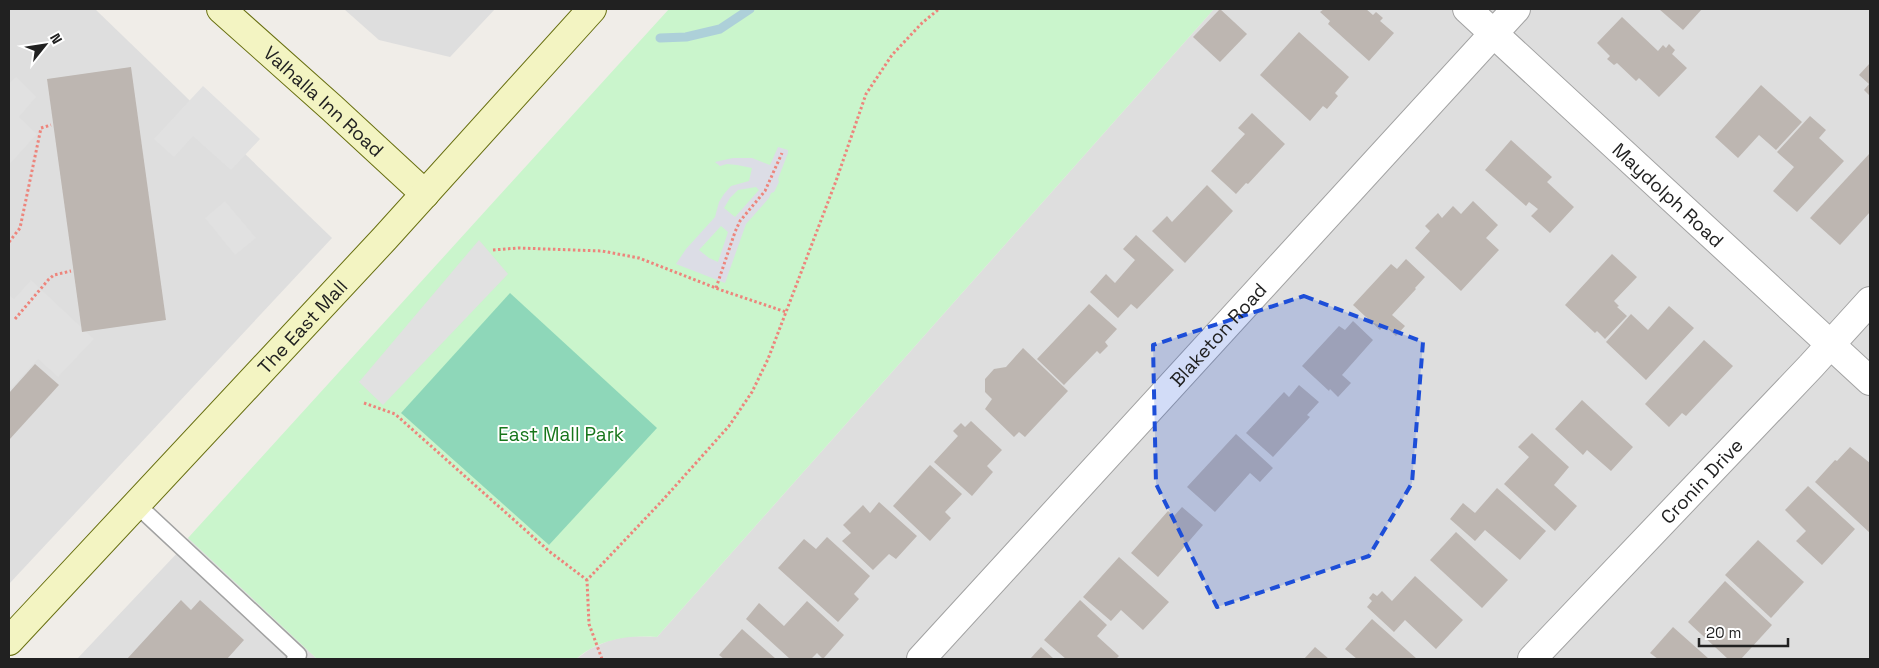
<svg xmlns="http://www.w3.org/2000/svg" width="1879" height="668" viewBox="0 0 1879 668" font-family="'Space Grotesk',sans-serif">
<rect width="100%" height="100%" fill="#f0ede8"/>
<g fill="#dedede">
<polygon points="9,9 95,9 332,238 9,584"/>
<polygon points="344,9 495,9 450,57 379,40"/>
<polygon points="1214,9 1870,9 1870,659 576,659 590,649 608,641 628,636 657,637"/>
<polygon points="188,538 317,659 77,659 180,550"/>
</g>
<path fill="#caf5cc" d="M669,9h545l-557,628c-30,-2 -57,2 -81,22h-259l-129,-121z"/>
<polygon fill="#8ed7b9" points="510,293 657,428 549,545 401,413"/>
<g fill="#e1e1e1">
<polygon points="16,77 36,97 19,117 37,134 9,165 9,83"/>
<polygon points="203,86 260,139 231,170 193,136 174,157 154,139"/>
<polygon points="225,201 256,238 235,255 205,218"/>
<polygon points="479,240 508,274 383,405 359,382"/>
<polygon points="31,280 94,339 58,377 38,359 9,391 9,295 14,299"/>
</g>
<path fill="#dcdde6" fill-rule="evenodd" d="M778,147l10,3v3l-10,26 1,3 -5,10 -3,1 -2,5 -23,26 -21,59 -49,-19 10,-15 29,-32 4,-15 5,-8 7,-8 18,-5 3,-13 -15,-3 -10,-1 -7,2 -5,-4 18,-4h19l18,7zM756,187l3,3 -24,27 -11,-9 6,-10 8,-8zM721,226l7,6 -10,30 -9,-4 -10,-8z"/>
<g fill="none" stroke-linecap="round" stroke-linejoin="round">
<polyline stroke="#add0d9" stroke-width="9" points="660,38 686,37 720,29 750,9"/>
</g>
<g fill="#bdb6b1">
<polygon points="1220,9 1247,34 1220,62 1193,37"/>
<polygon points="1324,9 1366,9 1373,15 1376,12 1383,18 1380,21 1394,33 1369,61 1328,24 1330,21 1320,12"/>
<polygon points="1659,9 1702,9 1683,30"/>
<polygon points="1622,17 1658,51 1663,45 1666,48 1669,44 1675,50 1672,54 1687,68 1659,97 1639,78 1636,81 1617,63 1614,65 1607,59 1610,56 1597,43"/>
<polygon points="1299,32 1349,77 1335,93 1338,96 1327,109 1323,106 1310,121 1260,75"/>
<polygon points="1870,63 1870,96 1864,90 1869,84 1859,75"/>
<polygon points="131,67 166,320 82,332 47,79"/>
<polygon points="1761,85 1802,122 1776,150 1759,135 1738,158 1715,137"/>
<polygon points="1252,113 1285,144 1248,184 1246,183 1236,194 1211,171 1245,134 1238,128"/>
<polygon points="1810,116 1826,130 1819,138 1844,161 1797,212 1773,191 1794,167 1777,152"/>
<polygon points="1511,140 1552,177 1547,182 1574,207 1550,233 1531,216 1538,209 1529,202 1526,206 1485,170"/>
<polygon points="1870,153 1870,212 1840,245 1810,218"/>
<polygon points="1207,185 1233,211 1185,263 1152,231 1167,216 1172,222"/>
<polygon points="1473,201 1498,225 1486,238 1499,250 1461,291 1415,248 1430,231 1425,226 1438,213 1442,218 1453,206 1461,214"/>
<polygon points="1136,235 1174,270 1137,309 1131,304 1118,318 1090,292 1106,274 1115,283 1135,260 1123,249"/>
<polygon points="1612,254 1637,277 1614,301 1619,306 1617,307 1627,316 1605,339 1597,331 1595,333 1565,305"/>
<polygon points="1406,259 1425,277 1415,288 1416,289 1392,315 1405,326 1396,336 1384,325 1380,330 1353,305 1391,264 1397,269"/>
<polygon points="1089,304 1117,329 1105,342 1108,346 1100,354 1097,351 1064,385 1037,359"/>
<polygon points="1669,306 1694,328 1646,380 1606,342 1631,314 1648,330"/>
<polygon points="1353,321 1373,340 1342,375 1351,383 1338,397 1330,389 1329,391 1302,366 1339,326 1345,330"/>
<polygon points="1704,340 1733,366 1686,416 1682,413 1669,427 1645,404"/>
<polygon points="1023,348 1068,391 1025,437 1019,432 1014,437 985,409 992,399 985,392 985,379 994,369 1006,367"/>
<polygon points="35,364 59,385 9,440 9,393"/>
<polygon points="1299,385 1319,402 1307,415 1310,417 1273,457 1246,433 1284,392 1289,397"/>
<polygon points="1582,400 1633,447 1611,471 1587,450 1583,455 1555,429"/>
<polygon points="971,421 1002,450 987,466 993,472 972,496 934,462 958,436 953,431 961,423 965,427"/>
<polygon points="1532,433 1569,467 1554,485 1577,506 1555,531 1504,484 1529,457 1518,447"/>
<polygon points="1236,434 1273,468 1260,482 1250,473 1215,512 1187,487"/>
<polygon points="1850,447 1870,463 1870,533 1815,482 1835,460 1837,461"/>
<polygon points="930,465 962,494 945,512 951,518 930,541 893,506"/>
<polygon points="1808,486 1855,529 1822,565 1796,541 1806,531 1785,510"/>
<polygon points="1497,488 1546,531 1520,560 1485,530 1475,541 1450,519 1463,503 1475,513"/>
<polygon points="879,502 917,536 896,559 889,554 873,570 842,541 851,533 843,525 863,505 870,513"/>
<polygon points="1182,507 1203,525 1158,577 1131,553 1168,511 1174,516"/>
<polygon points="1456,532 1508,580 1482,608 1430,560"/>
<polygon points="827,537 870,576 854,594 859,599 838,622 778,568 804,539 816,549"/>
<polygon points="1758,540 1804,582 1771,618 1725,575"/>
<polygon points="1119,557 1169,602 1143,630 1121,610 1111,621 1083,597"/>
<polygon points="1415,576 1463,620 1436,649 1405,620 1394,632 1367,607 1372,601 1369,598 1373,593 1377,596 1382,591 1392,601"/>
<polygon points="1725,581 1772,625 1741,659 1728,659 1688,622"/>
<polygon points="181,600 191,610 200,600 244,640 227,659 127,659"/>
<polygon points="1080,600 1107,625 1097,636 1119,656 1116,659 1066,659 1044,640"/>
<polygon points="807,601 844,635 823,659 817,653 811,659 790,659 746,619 759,603 784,626"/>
<polygon points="1372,619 1417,659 1357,659 1345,649"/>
<polygon points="1673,627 1709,659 1658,659 1650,653"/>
<polygon points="742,629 776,659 724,659 719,655"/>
<polygon points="1041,647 1054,659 1030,659"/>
<polygon points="1315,647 1329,659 1304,659"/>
</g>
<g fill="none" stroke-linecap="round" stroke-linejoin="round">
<defs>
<polyline id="lane" points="137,505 298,655 295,659"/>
<g id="street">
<path id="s1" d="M1467,9l403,372"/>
<path id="s2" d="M921,659l595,-650"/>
<path id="s3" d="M1532,659l279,-293 59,-65"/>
</g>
<g id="secondary">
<path id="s4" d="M221,9l111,99 93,86"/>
<path id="s5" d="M9,641l376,-403 207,-229"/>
</g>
</defs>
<use href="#lane" stroke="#a2a2a2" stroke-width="19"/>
<use href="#street" stroke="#a2a2a2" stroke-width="30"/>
<use href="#secondary" stroke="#686f10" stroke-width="30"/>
<g stroke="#ed857c" stroke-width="3" stroke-dasharray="2.5 2.5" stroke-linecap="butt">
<polyline points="9,242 20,228 41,128 51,125"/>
<polyline points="493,250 518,248 602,251 639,258 721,290 786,312"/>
<polyline points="716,288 735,232 740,221 765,191 782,153"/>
<polyline points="15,319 49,279 54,275 71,271"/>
<polyline points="364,403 395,414 550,552 587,580"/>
<polyline points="602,659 589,624 587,580 661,502 729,426 752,392 768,359 786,312 836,181 866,94 892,55 922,23 939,9"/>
</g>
<use href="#lane" stroke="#fff" stroke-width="16"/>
<use href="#street" stroke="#fff" stroke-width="28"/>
<use href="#secondary" stroke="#f3f4c2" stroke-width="28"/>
</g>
<path fill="#1d4ed8" fill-opacity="0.2" stroke="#1d4ed8" stroke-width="4" stroke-dasharray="10 6" stroke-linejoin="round" d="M1304,296l119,46 -11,141 -43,73 -152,51 -61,-123 -3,-139z"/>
<g text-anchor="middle" stroke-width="4" stroke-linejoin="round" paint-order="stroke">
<g font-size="19" fill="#212121" stroke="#fff">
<text dy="7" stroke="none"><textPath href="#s4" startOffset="138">Valhalla Inn Road</textPath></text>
<text dy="7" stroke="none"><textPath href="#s1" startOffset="274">Maydolph Road</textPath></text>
<text dy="7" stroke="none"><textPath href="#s5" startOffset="430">The East Mall</textPath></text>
<text dy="7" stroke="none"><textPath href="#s2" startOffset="440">Blaketon Road</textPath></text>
<text dy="7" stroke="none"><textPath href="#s3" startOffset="246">Cronin Drive</textPath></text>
</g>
<g font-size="19" fill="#17761c" stroke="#fff">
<text x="561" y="441">East Mall Park</text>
</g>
</g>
<rect width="1879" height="668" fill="none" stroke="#212121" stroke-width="20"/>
<g transform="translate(45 45) rotate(60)" stroke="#ffffff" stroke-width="4" paint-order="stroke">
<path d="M0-4L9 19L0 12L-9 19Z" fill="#212121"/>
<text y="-8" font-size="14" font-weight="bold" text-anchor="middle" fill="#212121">N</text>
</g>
<path d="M1699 638v8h89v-8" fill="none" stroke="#212121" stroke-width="2.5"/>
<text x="1706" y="638" font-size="15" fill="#212121" stroke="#ffffff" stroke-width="4" paint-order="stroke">20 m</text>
</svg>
